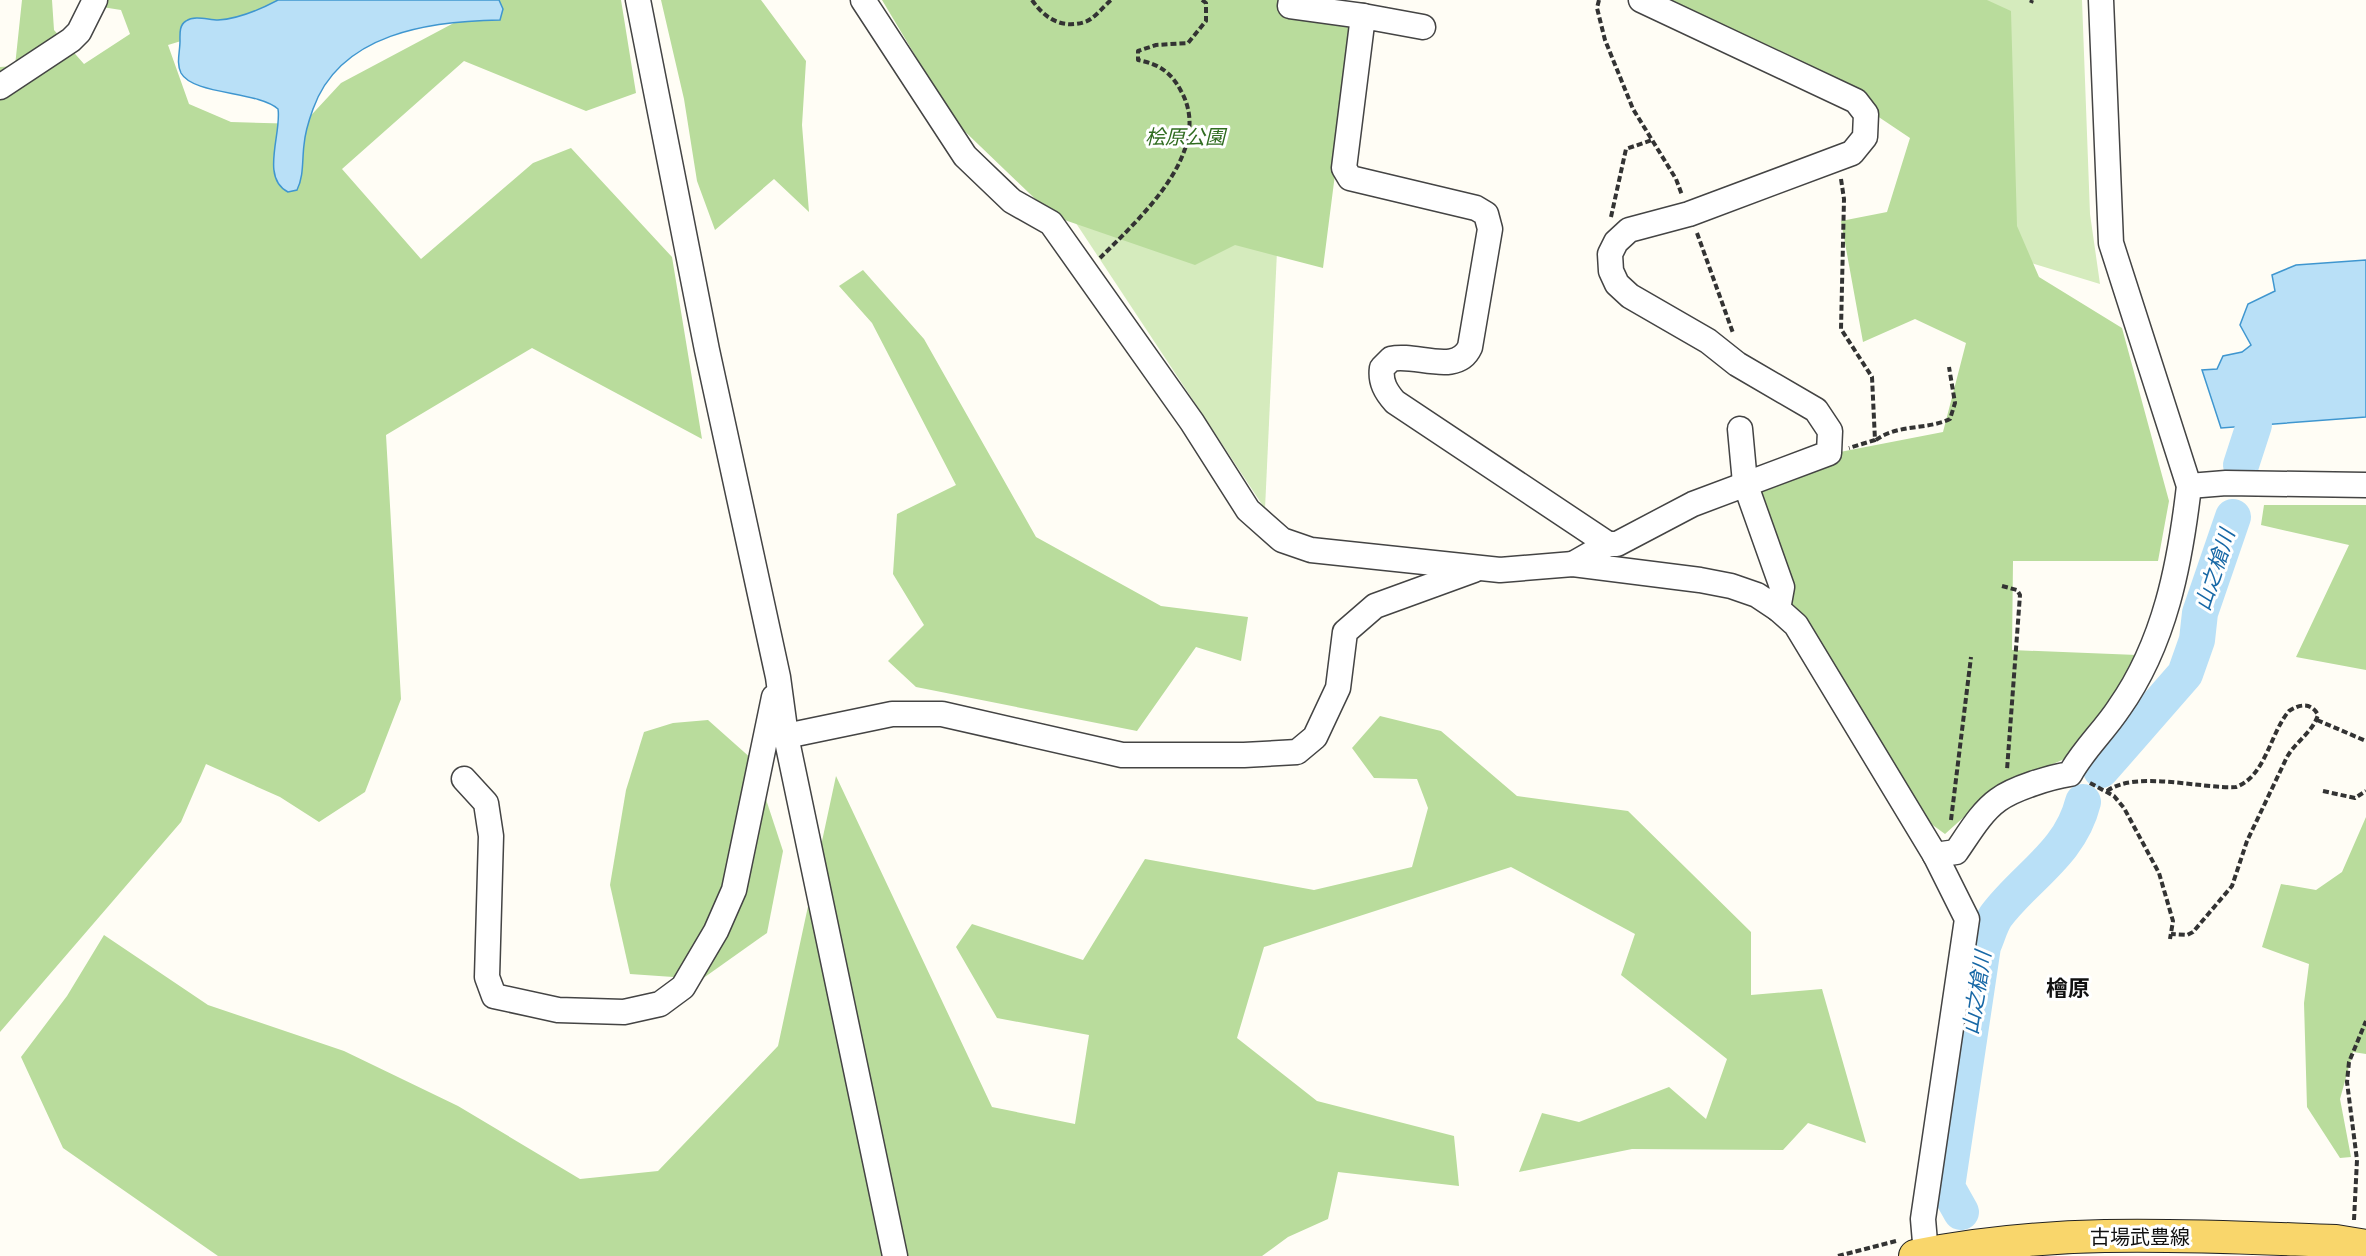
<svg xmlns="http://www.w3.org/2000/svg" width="2366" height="1256" viewBox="0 0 2366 1256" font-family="Lora,'Noto Sans JP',serif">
<rect width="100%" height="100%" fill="#fffdf5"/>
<g fill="#d5ebbd">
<polygon points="1717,0 2082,0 2090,214 2100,284 2018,259 1973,91"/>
<polygon points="1062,202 1277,251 1265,509"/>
</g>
<g fill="#b9dc9c">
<polygon points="22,0 52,0 54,30 84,64 130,34 121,10 102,7 99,0 290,0 286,9 168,45 189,104 231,122 303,124 341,83 497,0 621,0 636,93 586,111 464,61 342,169 421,259 533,163 571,148 672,257 702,439 532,348 386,435 401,699 365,792 319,822 280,797 206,764 181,822 0,1032 0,67 15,66"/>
<polygon points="661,0 761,0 806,61 802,125 809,212 774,179 715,230 697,181 684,99"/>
<polygon points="882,0 1284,0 1354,26 1323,268 1235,245 1195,265 1053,216 955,122"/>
<polygon points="1654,0 1987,0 2011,11 2017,226 2039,277 2122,328 2169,501 2158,561 2013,561 2012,650 2137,655 2083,751 1995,789 1945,834 1912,810 1779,604 1752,469 1943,432 1966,343 1915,319 1863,342 1841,221 1887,212 1910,138 1822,79"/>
<polygon points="863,270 924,339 1036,537 1161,606 1248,617 1241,661 1196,647 1137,731 916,687 888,661 924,625 893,574 897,514 956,485 872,323 839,286"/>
<polygon points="2264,505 2366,505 2366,670 2296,657 2349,545 2261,525"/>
<polygon points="1380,716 1441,731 1517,796 1628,811 1751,932 1751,995 1822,989 1866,1143 1808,1123 1783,1150 1632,1149 1519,1172 1542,1113 1579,1122 1669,1087 1706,1119 1727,1059 1621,975 1635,934 1511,867 1264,947 1237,1038 1317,1101 1454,1136 1459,1186 1338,1172 1328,1219 1288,1237 1262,1256 218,1256 63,1148 21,1057 67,996 104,935 208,1005 344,1051 458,1106 580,1179 658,1171 778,1046 836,776 992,1107 1075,1124 1089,1035 997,1018 956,947 972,924 1083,960 1145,859 1314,890 1412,867 1428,808 1417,779 1374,778 1352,748"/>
<polygon points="708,720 753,760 783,851 767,933 702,979 630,974 610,885 626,790 644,732 673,723"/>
<polygon points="2366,817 2366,1054 2353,1052 2340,1099 2351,1157 2340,1158 2307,1107 2304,1003 2309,964 2262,947 2281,884 2316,890 2342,872"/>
</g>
<g fill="#b9e0f7" stroke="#3f96cf" stroke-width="1.5">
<path d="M278,0h221l4,9 -3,11c-70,1 -160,13 -187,89 -4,11 -8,24 -9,36 -2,15 0,31 -7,45l-9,2c-28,-14 -6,-59 -10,-83 -20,-18 -85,-14 -97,-36 -5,-10 -1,-21 -1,-32 0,-7 -1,-16 6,-20 9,-6 22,-1 32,-1 19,-1 43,-11 60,-20z"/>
<polygon points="2366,260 2366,417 2221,428 2202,370 2217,369 2223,356 2242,352 2251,345 2240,325 2248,304 2275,291 2272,275 2296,265"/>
</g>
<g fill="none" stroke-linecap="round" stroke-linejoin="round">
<g stroke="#b9e0f7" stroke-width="36">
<polyline points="2241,465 2254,425"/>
<polyline points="2101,770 2185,674 2197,640 2200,613 2233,517"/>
<path d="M1961,1212l-14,-25 36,-241c5,-11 7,-21 13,-30 30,-40 74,-62 87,-114"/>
</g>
<defs>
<g id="minor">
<polyline points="638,0 707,350 778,677 786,736 895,1256"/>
<polyline points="863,0 965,156 1012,201 1051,223 1192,422 1248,510 1282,540 1311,550 1500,570 1573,564 1700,580 1731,586 1757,595 1778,609 1796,625 1935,855 1967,919 1923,1219 1926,1254"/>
<polyline points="1291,0 1290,6 1363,16"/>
<path d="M1423,27l-60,-11 -19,152 6,10 126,30 10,6 4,15 -20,118c-13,29 -54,6 -79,12l-9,9c-2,14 4,24 13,34l213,142"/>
<polyline points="0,87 71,40 79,32 95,0"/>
<polyline points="1740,429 1745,483 1782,587 1778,609"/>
<polyline points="2189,486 2226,483 2366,485"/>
<polyline points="1573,564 1608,544 1617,544 1693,504 1829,453 1830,431 1816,410 1737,364 1708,341 1630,296 1617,284 1611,271 1610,254 1616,242 1629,230 1689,214 1852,153 1865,137 1866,114 1856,101 1641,0"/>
<polyline points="786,736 892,714 942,714 1122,755 1244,755 1297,752 1315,737 1338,688 1345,632 1375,606 1474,570"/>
<polyline points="464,779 486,803 491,836 487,977 494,996 558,1010 624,1012 660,1004 683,987 716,931 734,890 774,697"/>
<path d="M1935,855l21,-3c12,-17 25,-40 42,-52 16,-12 53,-23 72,-26 13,-24 34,-43 49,-66 46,-65 61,-144 70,-222l-78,-243 -10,-243"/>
</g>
<path id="major" d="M1915,1256c139,-29 280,-20 421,-15l30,5"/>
</defs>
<use href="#minor" stroke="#444" stroke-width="27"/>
<use href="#major" stroke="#222" stroke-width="34"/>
<g stroke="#333" stroke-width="4" stroke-dasharray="6 3" stroke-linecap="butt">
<path d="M1032,0c13,19 30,29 53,22 9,-3 19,-16 26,-22"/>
<polyline points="1599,0 1597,8 1605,40 1633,109 1676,179 1682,195"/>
<polyline points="2031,3 2032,0"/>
<polyline points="1841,179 1844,199 1841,329 1872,377 1875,440 1849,448"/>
<polyline points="1611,217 1626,149 1652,140"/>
<polyline points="1697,233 1733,333"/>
<path d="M1100,258c39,-39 115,-107 81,-167 -10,-19 -22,-27 -43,-31v-9l18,-6 32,-2 18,-22v-18l-4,-3"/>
<path d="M1876,440c21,-16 51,-10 74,-21l5,-16 -6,-36"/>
<polyline points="2002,586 2017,590 2020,595 2007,770"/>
<polyline points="2317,720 2366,741"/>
<polyline points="2090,783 2114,796 2124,808 2159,873 2173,921 2170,939"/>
<path d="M2107,791c29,-21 94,-2 129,-4 30,-11 34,-54 53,-76 11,-7 22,-9 29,4 -6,18 -21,25 -31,42l-40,84 -15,45 -39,46 -6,3 -16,-1"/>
<polyline points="2323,791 2355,798 2366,791"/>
<polyline points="1951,820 1971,657"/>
<polyline points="2354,1220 2357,1160 2347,1082 2349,1062 2366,1021"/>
<polyline points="1838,1256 1896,1241"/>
</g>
<use href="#minor" stroke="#fff" stroke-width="24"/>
<use href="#major" stroke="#f9d66b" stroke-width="32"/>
</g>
<g text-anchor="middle" stroke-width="6" stroke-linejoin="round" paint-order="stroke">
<g font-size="20" font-style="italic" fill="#2f6b1f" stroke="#fff">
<text x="1185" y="144">桧原公園</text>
</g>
<g font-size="20" fill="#111" stroke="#fff">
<text x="2140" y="1244">古場武豊線</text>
</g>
<g font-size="21" font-style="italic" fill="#1768a6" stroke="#fff">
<text transform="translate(2215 570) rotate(-72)" y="7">山之槍川</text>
<text transform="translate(1977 993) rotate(-81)" y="7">山之槍川</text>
</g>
<g font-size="22" font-weight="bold" fill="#111" stroke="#fff">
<text x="2068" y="996">檜原</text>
</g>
</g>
</svg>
